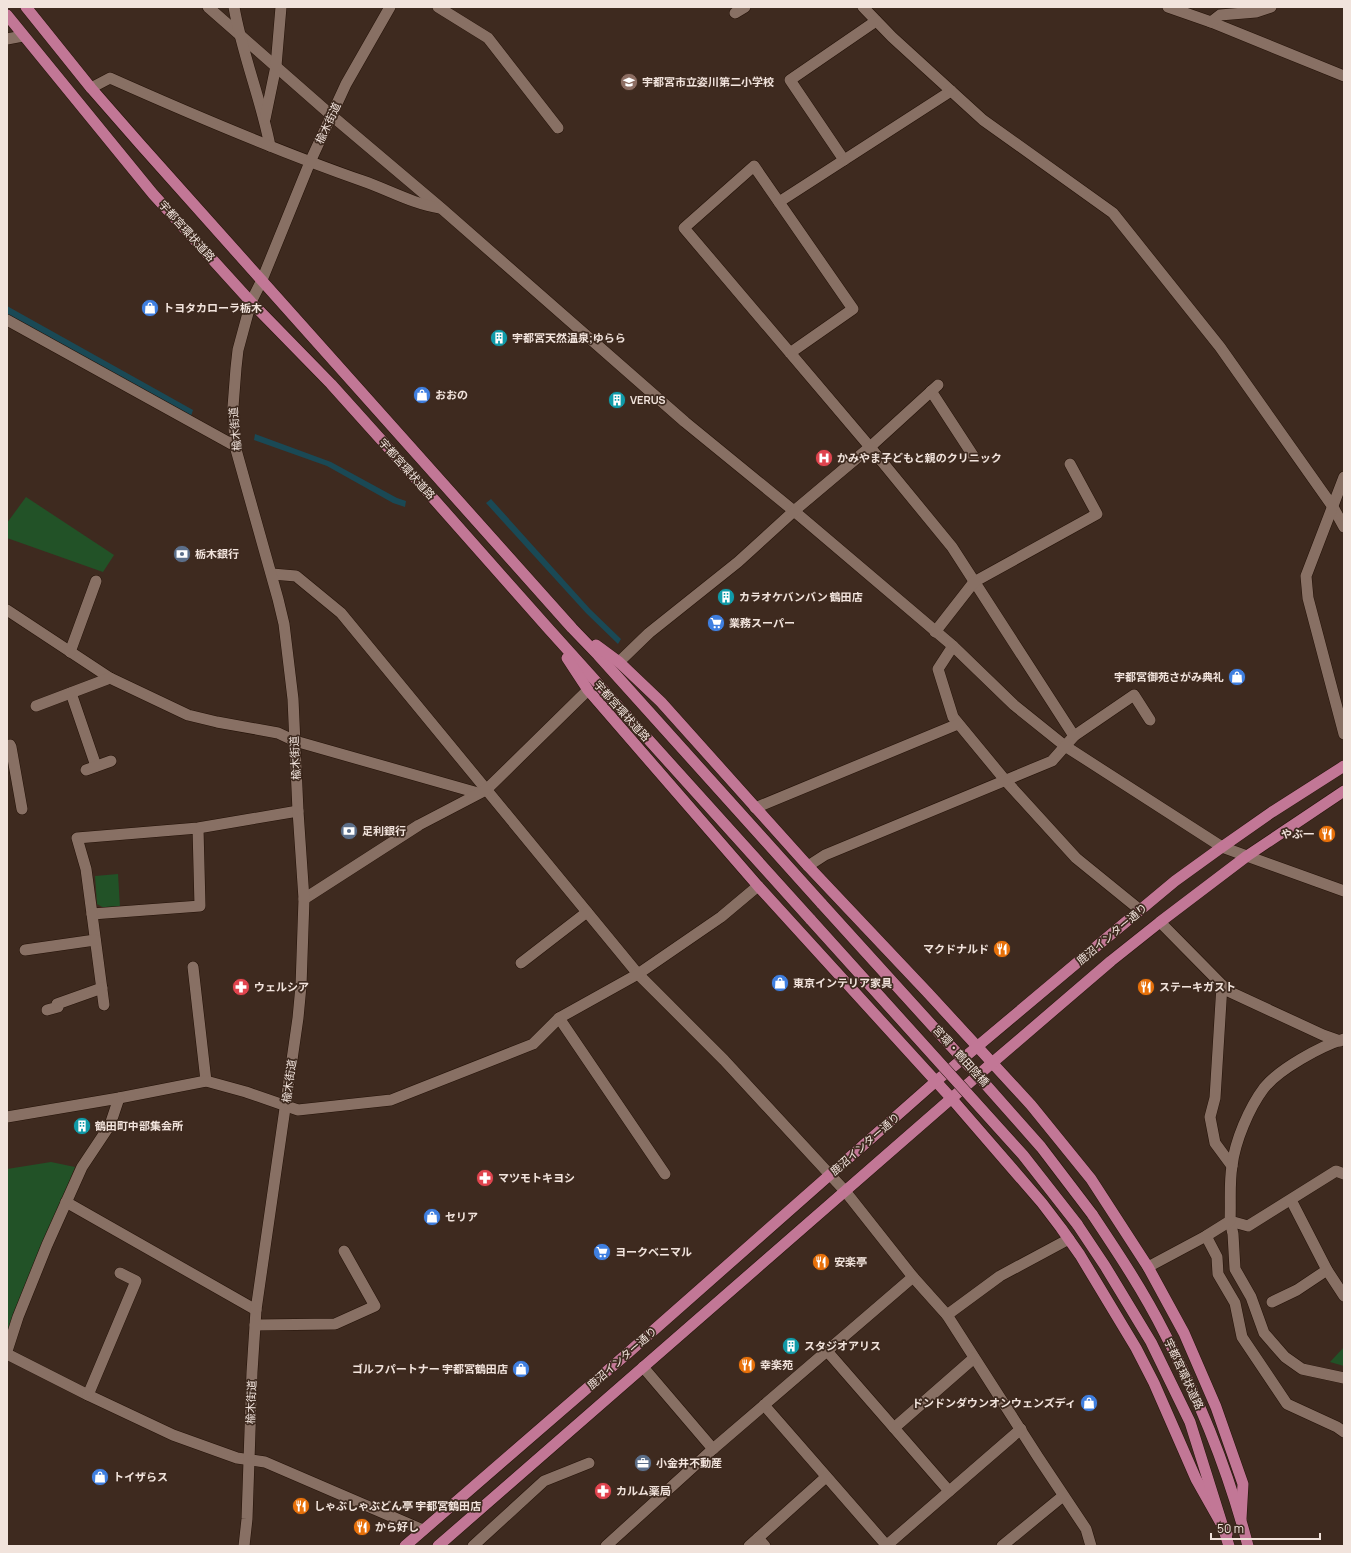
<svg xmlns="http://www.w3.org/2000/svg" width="1351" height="1553" viewBox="0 0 1351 1553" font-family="Manrope,'Noto Sans JP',sans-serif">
<rect width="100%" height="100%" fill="#3e2a1f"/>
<g fill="#225227">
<polygon points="26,497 114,555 103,572 7,538 7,523"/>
<polygon points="118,874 120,907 104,908 97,904 95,876"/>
<polygon points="51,1162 75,1167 7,1335 7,1169"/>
<polygon points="1344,1347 1344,1366 1330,1362"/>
</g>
<g fill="#1a4955">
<polygon points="7,306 193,410 191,416 7,314"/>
<polygon points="255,434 331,462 397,498 406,501 405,507 393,503 327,466 254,440"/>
<polygon points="491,499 590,609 621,639 618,644 586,613 486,503"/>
</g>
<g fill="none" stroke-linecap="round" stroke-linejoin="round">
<defs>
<g id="minor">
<polyline points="208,7 331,115 441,208 685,422 794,511 953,646 1014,705 1065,746 1222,847 1344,891"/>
<path d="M234,7c8,47 27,92 36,139"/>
<polyline points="438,7 488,38 558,128"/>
<polyline points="863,7 892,37 983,120 1113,213 1220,347 1333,507 1344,527"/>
<polyline points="1168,7 1211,22 1344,76"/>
<polyline points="735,13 745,7"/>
<polyline points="1211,22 1220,15 1256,12 1271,7"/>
<polyline points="7,39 23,36"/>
<path d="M91,88l19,-10c83,37 167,73 253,103 26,9 50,23 77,27"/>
<polyline points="265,119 276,66 281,7"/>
<polyline points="844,160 790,80 876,21"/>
<polyline points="779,202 951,91"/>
<polyline points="7,320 235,446"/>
<polyline points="790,353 853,309 754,166 684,228 870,447 952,547 1074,736"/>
<polyline points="931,391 974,457"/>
<polyline points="1344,477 1306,576 1308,598 1344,734"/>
<polyline points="272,574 296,576 341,613 638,974 724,1060 845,1191 913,1277 947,1315 1038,1457 1086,1529 1091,1546"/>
<polyline points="7,610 110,678 188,715 217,722 278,733 295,741 478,793"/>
<polyline points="935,632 974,582 1097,514 1070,464"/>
<polyline points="953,646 938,669 953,717 1005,780 1076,858 1140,910"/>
<polyline points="70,652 96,581"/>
<polyline points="619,662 649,633 738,562 794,511 870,447 938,385"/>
<polyline points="71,693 96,766"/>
<polyline points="36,706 110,678"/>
<polyline points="7,746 10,745 11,747 22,809"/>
<polyline points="86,770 111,761"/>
<polyline points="755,808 958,724"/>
<polyline points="198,828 200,906 92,914 86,869 77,838 198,828 298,811"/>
<polyline points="808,866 825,855 1052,761 1074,736 1134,695 1150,720"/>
<polyline points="304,899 419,825 486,790 588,690"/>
<polyline points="92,914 104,1005"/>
<polyline points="1160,922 1228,991 1323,1035 1340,1041"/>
<polyline points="25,950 95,940"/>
<polyline points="521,963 587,912"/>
<polyline points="193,967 206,1081"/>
<polyline points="1222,985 1215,1098 1210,1117 1215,1143 1232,1166"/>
<polyline points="47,1010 58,1007 57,1004 102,988"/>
<polyline points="559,1018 665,1174"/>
<polyline points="7,1117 119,1098 206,1081 246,1092 298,1110 391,1100 533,1044 559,1018 638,974 721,917 758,886"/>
<polyline points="1344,1174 1336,1171 1248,1226 1230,1221 1233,1234 1235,1269 1251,1297 1264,1333 1285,1357 1302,1369 1344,1378"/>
<polyline points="1291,1200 1327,1270 1344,1296"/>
<polyline points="66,1202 256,1310"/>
<polyline points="1206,1236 1217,1257 1218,1274 1235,1303 1242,1337 1287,1404 1337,1427 1344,1432"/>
<path d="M1148,1267l58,-31 24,-15c1,-18 -1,-37 2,-55 3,-25 17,-58 32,-78 15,-19 57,-42 80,-49"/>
<polyline points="1272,1302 1297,1290 1327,1270"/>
<polyline points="947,1315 1000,1276 1069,1239"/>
<polyline points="255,1325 335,1324 375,1306 344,1251"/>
<polyline points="7,1351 18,1317 47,1245 82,1167 110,1125 119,1098"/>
<polyline points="827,1351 949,1491"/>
<polyline points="7,1354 88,1395 173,1435 237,1458 265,1462 423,1530"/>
<polyline points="643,1367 713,1449"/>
<polyline points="88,1395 136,1281 120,1273"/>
<polyline points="764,1405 887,1546"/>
<polyline points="894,1428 974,1358"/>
<polyline points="473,1546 544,1481 589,1463"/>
<polyline points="606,1546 713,1449 913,1277"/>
<polyline points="749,1546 758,1538"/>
<polyline points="765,1546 758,1538 826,1477"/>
<polyline points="886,1546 1021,1429"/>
<polyline points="1002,1546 1063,1496"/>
</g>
<polyline id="tertiary" points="244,1546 247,1519 252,1372 256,1310 298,1018 301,986 304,899 298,811 293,699 284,624 278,599 235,446 233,407 236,368 238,350 251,302 262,280 310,162 346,84 390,7"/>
<g id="primary">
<polyline points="26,7 91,88 140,144 572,628 598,655 822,904"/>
<polyline points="7,15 153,194 251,302 331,384 393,453 547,627 811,920"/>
<polyline points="596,645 619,662 661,702 808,866 928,993 1031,1105 1091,1179 1148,1267 1184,1333 1216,1407 1243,1484 1241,1519"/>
<polyline points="567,658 588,690 758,886 952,1099 1042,1203 1061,1228 1080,1255 1136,1348 1154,1383 1196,1479 1227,1534"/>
<path d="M1092,1214c26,39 52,78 73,120 35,67 64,139 83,212"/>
<polyline points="1077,1224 1105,1266 1151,1342 1190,1422 1229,1546"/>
<polyline points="405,1546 629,1352 935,1082 1103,941 1175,881 1222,847 1272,812 1344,766"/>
<polyline points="438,1546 992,1063 1111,961 1160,922 1247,856 1344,791"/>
</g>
</defs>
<use href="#minor" stroke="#241208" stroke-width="12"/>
<use href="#tertiary" stroke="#241208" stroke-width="12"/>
<use href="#primary" stroke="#241208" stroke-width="12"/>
<use href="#minor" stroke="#887064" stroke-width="11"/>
<use href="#tertiary" stroke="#887064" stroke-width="11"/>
<use href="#primary" stroke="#c27796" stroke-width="11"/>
<defs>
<g id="primary-bridge">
<polyline points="822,904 987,1086 1041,1147 1092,1214"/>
<polyline points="811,920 1023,1155 1077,1224"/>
</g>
</defs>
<use href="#primary-bridge" stroke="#241208" stroke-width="12" stroke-linecap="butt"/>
<use href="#primary-bridge" stroke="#c27796" stroke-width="11"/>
</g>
<defs>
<symbol id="school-disc" viewBox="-11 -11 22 22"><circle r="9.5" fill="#8d6e63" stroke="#3e2a1f"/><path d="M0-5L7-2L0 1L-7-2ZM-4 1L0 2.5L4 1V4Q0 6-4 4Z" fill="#fff"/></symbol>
<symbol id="shop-disc" viewBox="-11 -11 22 22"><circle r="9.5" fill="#3f7fe0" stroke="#3e2a1f"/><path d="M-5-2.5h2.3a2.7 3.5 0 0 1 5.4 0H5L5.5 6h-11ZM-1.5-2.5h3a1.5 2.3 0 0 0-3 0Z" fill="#fff"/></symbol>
<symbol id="building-disc" viewBox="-11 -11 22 22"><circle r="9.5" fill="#0f9aa8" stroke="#3e2a1f"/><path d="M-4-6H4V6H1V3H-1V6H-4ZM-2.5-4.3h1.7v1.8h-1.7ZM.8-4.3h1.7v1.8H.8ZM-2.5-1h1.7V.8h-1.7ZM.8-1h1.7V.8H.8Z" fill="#fff"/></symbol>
<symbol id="hospital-disc" viewBox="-11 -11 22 22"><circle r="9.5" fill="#e0444e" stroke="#3e2a1f"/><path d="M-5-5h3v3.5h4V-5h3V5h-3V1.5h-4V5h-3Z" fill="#fff"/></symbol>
<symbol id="bank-disc" viewBox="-11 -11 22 22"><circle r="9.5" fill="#5c6f8a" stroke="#3e2a1f"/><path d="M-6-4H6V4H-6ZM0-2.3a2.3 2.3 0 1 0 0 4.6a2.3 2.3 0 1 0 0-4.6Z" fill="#fff"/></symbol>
<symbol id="supermarket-disc" viewBox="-11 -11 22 22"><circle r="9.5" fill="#3f7fe0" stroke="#3e2a1f"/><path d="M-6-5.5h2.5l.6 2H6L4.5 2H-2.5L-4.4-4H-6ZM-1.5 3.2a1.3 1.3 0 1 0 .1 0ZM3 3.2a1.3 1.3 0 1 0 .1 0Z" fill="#fff"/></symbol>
<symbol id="restaurant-disc" viewBox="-11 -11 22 22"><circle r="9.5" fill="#e8710a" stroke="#3e2a1f"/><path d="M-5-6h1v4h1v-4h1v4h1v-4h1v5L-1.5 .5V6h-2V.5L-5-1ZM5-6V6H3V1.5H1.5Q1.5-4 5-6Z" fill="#fff"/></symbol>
<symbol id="pharmacy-disc" viewBox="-11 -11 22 22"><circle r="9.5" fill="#e0444e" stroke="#3e2a1f"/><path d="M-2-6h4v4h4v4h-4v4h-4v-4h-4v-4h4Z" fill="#fff"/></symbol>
<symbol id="office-disc" viewBox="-11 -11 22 22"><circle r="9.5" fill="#5c6f8a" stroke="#3e2a1f"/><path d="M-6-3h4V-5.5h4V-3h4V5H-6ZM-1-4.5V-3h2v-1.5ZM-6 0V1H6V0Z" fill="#fff"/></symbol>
</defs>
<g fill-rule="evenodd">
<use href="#school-disc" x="619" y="72" width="20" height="20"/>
<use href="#shop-disc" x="140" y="298" width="20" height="20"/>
<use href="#building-disc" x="489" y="328" width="20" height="20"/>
<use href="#shop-disc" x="412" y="385" width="20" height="20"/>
<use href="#building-disc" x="607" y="390" width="20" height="20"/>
<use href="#hospital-disc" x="814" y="448" width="20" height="20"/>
<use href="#bank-disc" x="172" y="544" width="20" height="20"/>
<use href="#building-disc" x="716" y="587" width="20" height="20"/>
<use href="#supermarket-disc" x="706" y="613" width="20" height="20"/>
<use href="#shop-disc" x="1227" y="667" width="20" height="20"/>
<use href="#bank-disc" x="339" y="821" width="20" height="20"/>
<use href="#restaurant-disc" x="1317" y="824" width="20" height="20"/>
<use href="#restaurant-disc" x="992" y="939" width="20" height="20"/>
<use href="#shop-disc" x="770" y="973" width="20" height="20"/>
<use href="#pharmacy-disc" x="231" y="977" width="20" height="20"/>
<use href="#restaurant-disc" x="1136" y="977" width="20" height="20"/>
<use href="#building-disc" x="72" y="1116" width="20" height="20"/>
<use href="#pharmacy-disc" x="475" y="1168" width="20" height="20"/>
<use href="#shop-disc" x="422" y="1207" width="20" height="20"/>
<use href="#supermarket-disc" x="592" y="1242" width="20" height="20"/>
<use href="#restaurant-disc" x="811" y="1252" width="20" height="20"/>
<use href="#building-disc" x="781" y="1336" width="20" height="20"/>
<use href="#restaurant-disc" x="737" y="1355" width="20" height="20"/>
<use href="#shop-disc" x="511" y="1359" width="20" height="20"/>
<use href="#shop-disc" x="1079" y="1393" width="20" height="20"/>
<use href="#office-disc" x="633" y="1453" width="20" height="20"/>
<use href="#shop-disc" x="90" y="1467" width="20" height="20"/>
<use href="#pharmacy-disc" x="593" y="1481" width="20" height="20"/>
<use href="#restaurant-disc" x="291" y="1496" width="20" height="20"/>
<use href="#restaurant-disc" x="352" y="1517" width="20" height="20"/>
</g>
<g text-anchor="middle" stroke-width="3.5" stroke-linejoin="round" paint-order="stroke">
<g font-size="11" font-weight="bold" fill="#f1e3dc" stroke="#3e2a1f" text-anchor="start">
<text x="642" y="86">宇都宮市立姿川第二小学校</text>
<text x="163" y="312">トヨタカローラ栃木</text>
<text x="512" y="342">宇都宮天然温泉;ゆらら</text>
<text x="435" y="399">おおの</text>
<text x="630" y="404">VERUS</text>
<text x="837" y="462">かみやま子どもと親のクリニック</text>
<text x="195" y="558">栃木銀行</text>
<text x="739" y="601">カラオケバンバン 鶴田店</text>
<text x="729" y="627">業務スーパー</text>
<text x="1224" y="681" text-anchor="end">宇都宮御苑さがみ典礼</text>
<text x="362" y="835">足利銀行</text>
<text x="1314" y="838" text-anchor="end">やぶ一</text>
<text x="989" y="953" text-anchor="end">マクドナルド</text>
<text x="793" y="987">東京インテリア家具</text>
<text x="254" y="991">ウェルシア</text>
<text x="1159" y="991">ステーキガスト</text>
<text x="95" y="1130">鶴田町中部集会所</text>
<text x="498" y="1182">マツモトキヨシ</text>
<text x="445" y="1221">セリア</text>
<text x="615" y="1256">ヨークベニマル</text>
<text x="834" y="1266">安楽亭</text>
<text x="804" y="1350">スタジオアリス</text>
<text x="760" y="1369">幸楽苑</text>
<text x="508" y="1373" text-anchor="end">ゴルフパートナー 宇都宮鶴田店</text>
<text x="1076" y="1407" text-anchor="end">ドンドンダウンオンウェンズディ</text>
<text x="656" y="1467">小金井不動産</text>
<text x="113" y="1481">トイザらス</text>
<text x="616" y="1495">カルム薬局</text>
<text x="314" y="1510">しゃぶしゃぶどん亭 宇都宮鶴田店</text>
<text x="375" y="1531">から好し</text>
</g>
<g font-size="11" fill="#f1e3dc" stroke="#3e2a1f">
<text transform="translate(328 123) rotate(-65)" y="4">楡木街道</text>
<text transform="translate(187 231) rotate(48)" y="4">宇都宮環状道路</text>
<text transform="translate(235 429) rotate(-95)" y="4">楡木街道</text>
<text transform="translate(407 469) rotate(48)" y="4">宇都宮環状道路</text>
<text transform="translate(622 711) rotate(48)" y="4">宇都宮環状道路</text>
<text transform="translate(295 758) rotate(-93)" y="4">楡木街道</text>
<text transform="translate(1112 934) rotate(-40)" y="4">鹿沼インター通り</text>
<text transform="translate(961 1056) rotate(48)" y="4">宮環・鶴田陸橋</text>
<text transform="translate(289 1081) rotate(-82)" y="4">楡木街道</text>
<text transform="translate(865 1144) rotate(-41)" y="4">鹿沼インター通り</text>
<text transform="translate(622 1358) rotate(-41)" y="4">鹿沼インター通り</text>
<text transform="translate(1184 1374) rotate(65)" y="4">宇都宮環状道路</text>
<text transform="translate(251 1402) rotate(-88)" y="4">楡木街道</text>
</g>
</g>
<rect width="1351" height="1553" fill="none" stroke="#f1e3dc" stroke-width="16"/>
<path d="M1211 1533v6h109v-6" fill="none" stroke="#f1e3dc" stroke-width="2"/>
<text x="1217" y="1533" font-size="12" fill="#f1e3dc" stroke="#3e2a1f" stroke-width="3" paint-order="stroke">50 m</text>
</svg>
